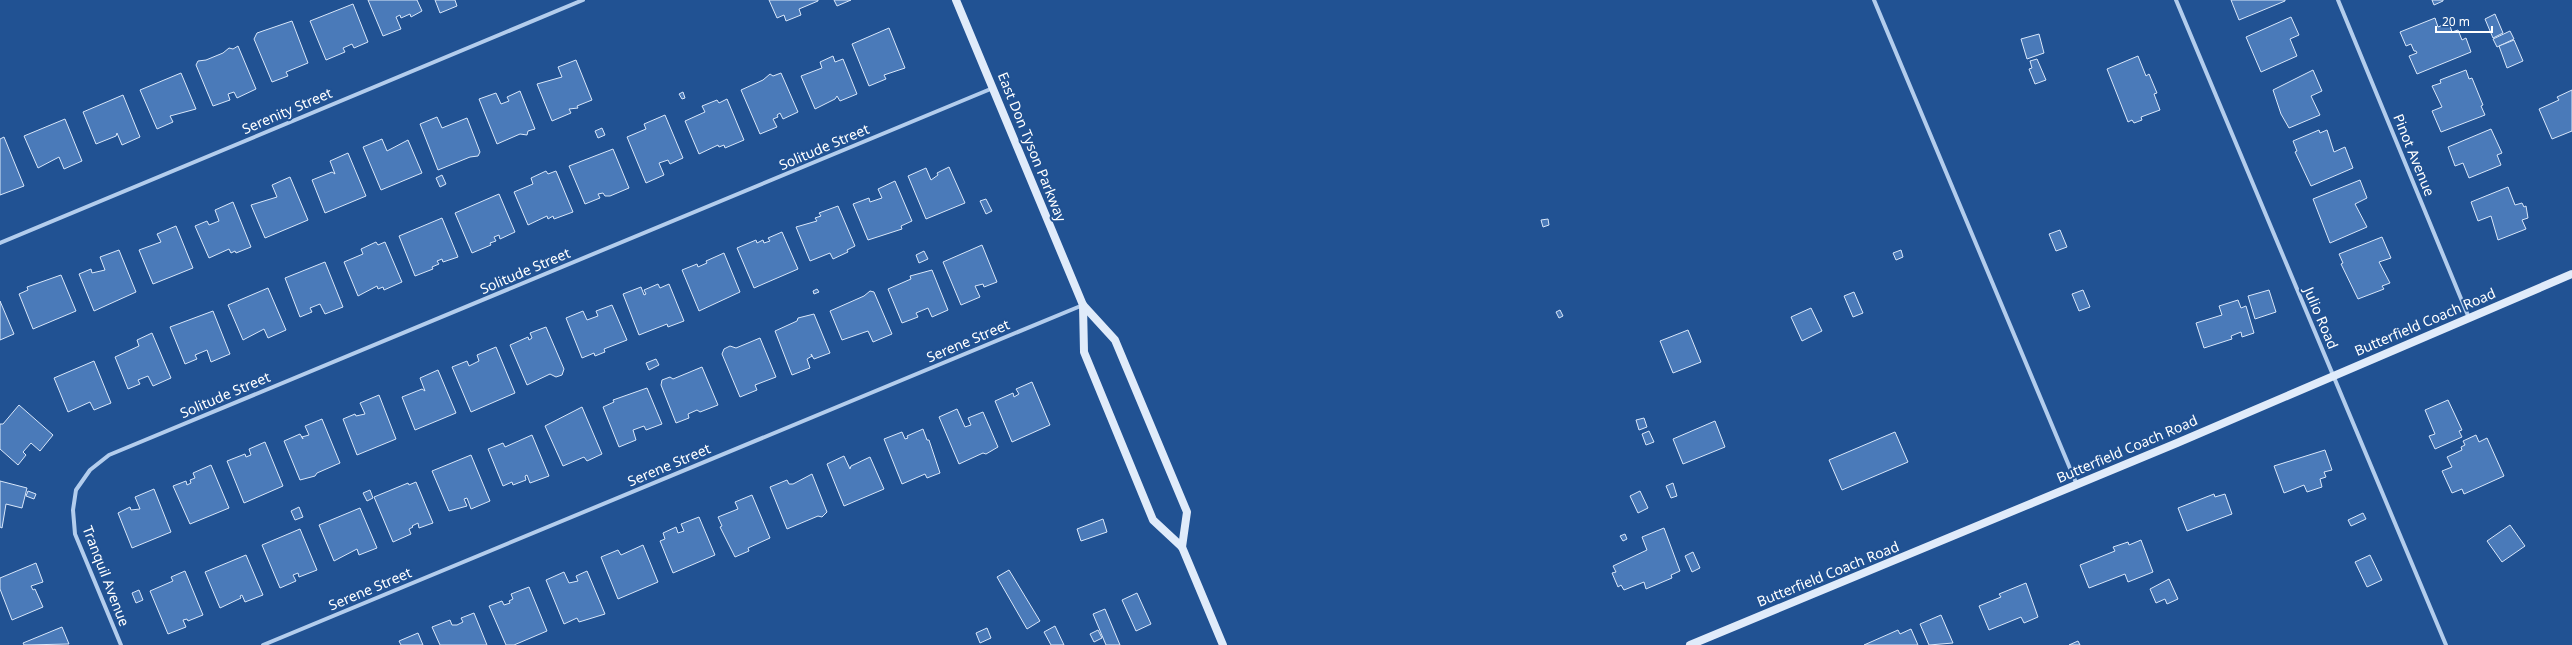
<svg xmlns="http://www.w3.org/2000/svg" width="2572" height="645" viewBox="0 0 2572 645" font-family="'Noto Sans',sans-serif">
<rect width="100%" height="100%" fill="#215293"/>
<g fill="#4a7ab9" stroke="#d9e7fa">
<polygon points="368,0 417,0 422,11 411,17 410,14 401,18 400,15 396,17 401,29 383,36"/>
<polygon points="435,0 455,0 457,6 440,13"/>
<polygon points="769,0 818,0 818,1 799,9 801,15 786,21 784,15 777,18"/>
<polygon points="834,0 851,0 837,6"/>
<polygon points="2231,0 2285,0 2285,1 2239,20"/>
<polygon points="2432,0 2443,0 2443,1 2434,5"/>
<polygon points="353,4 368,42 354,48 352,44 343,48 345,52 326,60 310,21"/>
<polygon points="2495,14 2503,33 2493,38 2485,19"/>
<polygon points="2291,17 2299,35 2290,39 2297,56 2261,72 2246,37"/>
<polygon points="2435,18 2438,27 2449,23 2452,32 2458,30 2462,40 2466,38 2471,52 2417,74 2409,56 2417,53 2416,51 2414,51 2411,44 2406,46 2400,32"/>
<polygon points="292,21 308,63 286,72 288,76 272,82 254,39 257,33"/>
<polygon points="889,28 905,68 884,75 886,79 869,86 852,44"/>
<polygon points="2510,31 2514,39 2497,47 2493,39"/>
<polygon points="2039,34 2044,53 2027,59 2021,39"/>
<polygon points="2514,40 2523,61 2507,68 2499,46"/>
<polygon points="238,46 256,89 237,98 234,92 228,94 230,100 213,106 196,65 198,61 206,60 223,53 229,48 233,49"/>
<polygon points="833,56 835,62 843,59 857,94 840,101 837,96 835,99 815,109 801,76 822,68 820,62"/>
<polygon points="2138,56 2146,76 2149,74 2157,93 2154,94 2160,110 2141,117 2142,120 2134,123 2132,120 2128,122 2107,69"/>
<polygon points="2037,59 2046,80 2035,84 2029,69 2032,68 2030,61"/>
<polygon points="576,60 592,100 577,106 578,108 569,109 571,113 552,121 537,84 562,77 558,67"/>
<polygon points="2313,70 2322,91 2311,96 2320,115 2289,128 2281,114 2273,90"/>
<polygon points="2466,70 2469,79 2472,78 2483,105 2481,106 2485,115 2441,132 2432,111 2442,107 2432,86 2441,83 2440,80"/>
<polygon points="181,73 196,109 170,116 173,122 157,129 140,90"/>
<polygon points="781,73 798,112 783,119 780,113 777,115 778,117 773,119 777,127 760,134 741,90 763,80 770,74 773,76"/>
<polygon points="2572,90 2572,131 2552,139 2539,109 2559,100 2557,97"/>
<polygon points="520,91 535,129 528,131 527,135 520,134 497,144 479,99 496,93 501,104 509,101 507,97"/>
<polygon points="683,92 685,98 682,99 679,94"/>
<polygon points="123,95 140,137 122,145 117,133 116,136 96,144 83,112"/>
<polygon points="727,99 744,140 725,148 724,145 719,147 718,145 699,154 685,121 705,112 702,106 717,100 719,103"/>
<polygon points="665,115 683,158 670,164 668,160 659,163 664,175 646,183 627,137 646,129 644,124"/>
<polygon points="437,117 442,128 467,118 480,152 478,156 470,157 438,170 420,124"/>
<polygon points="65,119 82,161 64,169 59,157 38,168 24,136"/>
<polygon points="602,128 605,135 598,138 595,131"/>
<polygon points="2491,129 2502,153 2497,155 2501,165 2469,178 2463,163 2455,166 2448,147"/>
<polygon points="2319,130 2320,133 2327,130 2334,152 2345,147 2353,168 2311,186 2295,152 2297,151 2293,141"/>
<polygon points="4,137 24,186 0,195 0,139"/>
<polygon points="382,139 387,151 408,140 422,173 381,190 363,147"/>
<polygon points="613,149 629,188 610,196 605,196 603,193 598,194 600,198 585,204 569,166"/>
<polygon points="348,153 366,196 325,213 312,180 332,172 335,174 330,161"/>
<polygon points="949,167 965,203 926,219 908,176 926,168 931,180 938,175 937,173"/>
<polygon points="546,171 548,174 556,171 573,212 554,219 553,216 548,219 547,216 528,225 514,192 533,184 531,178"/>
<polygon points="442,175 446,184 440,187 436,178"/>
<polygon points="290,177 308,220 265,238 251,205 277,197 272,185"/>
<polygon points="2360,180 2367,198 2355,204 2367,227 2330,243 2313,199"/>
<polygon points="895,181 912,221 901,226 902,229 868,240 853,204 869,198 870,202 882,198 878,189"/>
<polygon points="2508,187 2515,205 2522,203 2524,207 2526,206 2528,218 2522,220 2526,229 2498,240 2491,216 2478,221 2471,202"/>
<polygon points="499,194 515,232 500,239 499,235 494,237 496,241 490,243 491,245 472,253 455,213"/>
<polygon points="986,199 992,211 986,214 980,201"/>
<polygon points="233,202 251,247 236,253 235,251 231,253 229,249 209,258 195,226 207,221 209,225 219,221 215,210"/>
<polygon points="838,206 855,246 847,250 848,252 833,259 830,253 810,261 796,227 817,221 815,218 821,216 819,213"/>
<polygon points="442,218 458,257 443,262 442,259 437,261 439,264 432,267 433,269 415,276 399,236"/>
<polygon points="1548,219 1549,225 1543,227 1541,220"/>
<polygon points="176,226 193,268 153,284 139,250 161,242 157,234"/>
<polygon points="2060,230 2067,247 2056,251 2049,234"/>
<polygon points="782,232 798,269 754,288 737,248 756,240 757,243 763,240 764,243 770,241 768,238"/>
<polygon points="2382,237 2391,258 2379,262 2390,283 2382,286 2384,289 2358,299 2341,264 2343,263 2339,254"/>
<polygon points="376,242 378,245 385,242 402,282 384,290 383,287 378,289 377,286 358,296 344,262 363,254 361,249"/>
<polygon points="982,245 997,282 984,287 983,284 975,286 980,297 961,305 943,262"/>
<polygon points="119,250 136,292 94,311 79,274 91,269 92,273 105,270 100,257"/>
<polygon points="1901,250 1903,257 1896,260 1893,253"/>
<polygon points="924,251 928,259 919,263 916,255"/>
<polygon points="724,253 740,292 699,311 682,270 697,264 698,267 707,263 706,261"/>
<polygon points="325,262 343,307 325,314 320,304 310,308 312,312 300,317 285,278"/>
<polygon points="932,270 948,310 932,317 928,308 916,313 918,317 902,323 888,289 911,279 910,276"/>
<polygon points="61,275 76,311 33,329 19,294 28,290 27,287"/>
<polygon points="658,284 660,288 669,284 684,321 668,327 667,324 639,335 623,294 641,287 644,295 646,294 644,290"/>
<polygon points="268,288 286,330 268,338 264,329 243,340 228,305"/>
<polygon points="817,289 819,292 814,294 813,291"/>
<polygon points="2083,290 2090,307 2079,311 2072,294"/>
<polygon points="2269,290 2276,312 2255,319 2248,296"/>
<polygon points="870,291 874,292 892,334 873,342 868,331 842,340 830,311 864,296"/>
<polygon points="1854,292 1863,313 1853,317 1844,296"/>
<polygon points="2238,300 2241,308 2246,306 2254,333 2242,337 2241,332 2231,336 2232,339 2204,348 2196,323 2222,315 2219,306"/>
<polygon points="0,301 14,334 0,340"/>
<polygon points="612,305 627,340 604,349 605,352 595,356 594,353 582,358 566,318 583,311 587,320 598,316 596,311"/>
<polygon points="1811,308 1822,331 1802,341 1791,317"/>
<polygon points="1560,310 1563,316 1559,318 1556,312"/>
<polygon points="213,311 230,354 211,362 207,350 195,355 197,359 185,364 170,327"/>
<polygon points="814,314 830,353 814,359 811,354 812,356 807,359 810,368 792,375 775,331 797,321 798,318"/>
<polygon points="546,327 564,369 562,375 556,377 550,374 527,385 510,345 528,337 529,340 532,338 530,333"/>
<polygon points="1688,330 1701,362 1673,373 1660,341"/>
<polygon points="152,333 171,378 153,386 148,376 138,380 140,384 128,389 115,357 139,346 137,340"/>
<polygon points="760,338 776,377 755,385 757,390 740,397 722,354 724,349 730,346 736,348"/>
<polygon points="496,347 515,393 471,412 452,367 467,361 469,366 479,361 477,355"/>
<polygon points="656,359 659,365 649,370 646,363"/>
<polygon points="94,361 111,403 94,410 90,402 68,412 54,378"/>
<polygon points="702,367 718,405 700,412 697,410 688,414 689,418 676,423 661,385 662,380 670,377 673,379"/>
<polygon points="438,370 456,413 415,430 402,397 422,389 425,391 420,378"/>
<polygon points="1032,382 1050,425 1012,442 995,401 1013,393 1014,397 1019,394 1016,389"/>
<polygon points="647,388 662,424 646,430 644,426 633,430 636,440 619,447 603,407 614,402 613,400"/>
<polygon points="379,395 396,439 357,455 343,419 355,414 356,416 365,414 360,403"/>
<polygon points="2448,400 2462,430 2459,431 2462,437 2435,449 2429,436 2435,434 2425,410"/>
<polygon points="19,405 53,435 40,451 31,443 23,452 26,455 18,465 0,449 0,424 3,424"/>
<polygon points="582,407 602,454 587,461 584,457 563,466 545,426"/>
<polygon points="957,409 965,427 971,425 968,418 983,412 998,447 986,454 983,453 959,464 939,417"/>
<polygon points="1644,418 1647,427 1639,430 1636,420"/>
<polygon points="322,419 340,463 317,473 315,476 300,480 284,441 300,434 303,439 302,437 309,435 305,426"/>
<polygon points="1715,421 1725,447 1683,464 1673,439"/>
<polygon points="923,429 927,440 929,440 940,473 927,478 925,474 902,484 884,439 902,432 905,439 908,438 907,436"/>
<polygon points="1649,431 1654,442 1646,445 1642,434"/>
<polygon points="1895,432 1908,462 1842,490 1829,460"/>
<polygon points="532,435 549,476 530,483 527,475 525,476 526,480 513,485 512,482 503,486 488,449 503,443 505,447"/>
<polygon points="2476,435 2479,442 2487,438 2504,476 2464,494 2462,489 2452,493 2442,471 2452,467 2447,457 2462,450 2461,447 2465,445 2463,441"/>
<polygon points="265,442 283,486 244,503 227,461 245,454 246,457 251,455 249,449"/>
<polygon points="2325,450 2332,470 2324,472 2326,477 2320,479 2322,487 2307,492 2304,485 2284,493 2274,466"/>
<polygon points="471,455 490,501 471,509 467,498 464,499 467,506 449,511 432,471"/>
<polygon points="844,456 850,469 851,466 870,457 884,489 844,506 827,464"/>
<polygon points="211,465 229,508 190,524 173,486 186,481 187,485 191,483 190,480 195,478 193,473"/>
<polygon points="812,474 827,512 822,517 818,516 787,529 770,487 787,480 789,484 793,484"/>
<polygon points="0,481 27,488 22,508 6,504 2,528 0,527"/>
<polygon points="416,482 433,523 419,528 418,523 412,526 413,527 409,529 411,534 393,542 374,497 408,483 409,485"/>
<polygon points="1673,483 1677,496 1671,498 1666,486"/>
<polygon points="154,489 171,532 132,548 118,513 130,507 131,510 140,509 135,497"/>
<polygon points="370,490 373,498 367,501 363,493"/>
<polygon points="28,491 36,494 34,499 26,496"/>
<polygon points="1640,491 1648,508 1638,513 1630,496"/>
<polygon points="2214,494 2215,497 2225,494 2232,514 2187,531 2178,508"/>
<polygon points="752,495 770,538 748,548 749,551 735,557 720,527 722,526 718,517 738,509 735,502"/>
<polygon points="299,507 303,517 295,520 291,511"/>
<polygon points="360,508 377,548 359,555 357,549 334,561 319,525"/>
<polygon points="2363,513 2366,519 2351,526 2348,520"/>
<polygon points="699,517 715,555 673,573 660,541 665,539 663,533 676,527 678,533 684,531 681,524"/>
<polygon points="1103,519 1107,532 1081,541 1077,529"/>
<polygon points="2510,525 2525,546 2502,562 2487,541"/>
<polygon points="1664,528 1680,571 1671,575 1672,578 1646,589 1644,582 1624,590 1621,585 1618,587 1612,573 1616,572 1613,566 1647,550 1642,537"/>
<polygon points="300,529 317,570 299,577 298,573 293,575 296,581 280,588 262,545"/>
<polygon points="1625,534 1627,539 1623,541 1620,536"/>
<polygon points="2141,540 2153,572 2128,582 2125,574 2089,588 2080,565 2115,551 2113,547 2128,542 2129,545"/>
<polygon points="643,545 658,582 618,599 601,557 618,550 621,555"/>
<polygon points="1693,552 1700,568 1692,572 1685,556"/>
<polygon points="246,555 263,595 245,602 242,595 240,596 241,598 220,608 205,572"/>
<polygon points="2370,555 2382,580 2367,587 2355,562"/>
<polygon points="36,563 43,582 31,586 33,590 35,589 43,607 12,620 0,589 0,578"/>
<polygon points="1009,570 1040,621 1027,629 997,577"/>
<polygon points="185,571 203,615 188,621 187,619 183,620 186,627 168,634 150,591 173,581 171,577"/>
<polygon points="587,571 605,614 579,622 577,618 564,624 546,580 564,572 569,583 578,581 576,576"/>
<polygon points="2169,579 2178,599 2167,604 2165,599 2156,603 2150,589"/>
<polygon points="2026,583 2038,617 2024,623 2021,617 1989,630 1979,606 2001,597 1999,594"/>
<polygon points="529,587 547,631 514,645 506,645 489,606 502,601 504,605 510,603 509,601 513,599 511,594"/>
<polygon points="139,590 143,600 136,603 132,593"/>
<polygon points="1137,593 1151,624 1136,631 1122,600"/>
<polygon points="1105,609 1120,645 1106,645 1093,614"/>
<polygon points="474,613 487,645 440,645 432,627 450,620 452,625 457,625 463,622 461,618"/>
<polygon points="1941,615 1953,643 1929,645 1920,624"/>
<polygon points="1055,626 1064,645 1051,645 1044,632"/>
<polygon points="62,627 69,644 24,645 23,643"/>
<polygon points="987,628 991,638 980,643 976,633"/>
<polygon points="1911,629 1918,645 1864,645 1898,630 1900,634"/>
<polygon points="1098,630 1102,638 1094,642 1090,634"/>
<polygon points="418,633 423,645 401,645 399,641"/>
<polygon points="2078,641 2080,645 2069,645"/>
</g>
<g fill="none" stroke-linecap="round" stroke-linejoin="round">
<g stroke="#b3cded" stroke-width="4">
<polyline points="1874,0 2077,485"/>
<polyline points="2176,0 2446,645"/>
<polyline points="2338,0 2469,318"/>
<polyline points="0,243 583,0"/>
<polyline points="121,645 75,534 73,510 76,490 90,470 109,455 993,88"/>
<polyline points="263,645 1083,305"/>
</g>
<g stroke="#e0ebfa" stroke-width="8">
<polyline points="956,0 1083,305 1115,340 1187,512 1182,547"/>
<polyline points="1083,305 1084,352 1153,520 1182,547 1223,645"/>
<polyline points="1690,645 2177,443 2572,274"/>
</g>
</g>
<g text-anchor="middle" stroke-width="4" stroke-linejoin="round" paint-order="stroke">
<g font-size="14" fill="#fff" stroke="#215293">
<text transform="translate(287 111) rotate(-23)" y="5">Serenity Street</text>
<text transform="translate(824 147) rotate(-23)" y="5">Solitude Street</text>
<text transform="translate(1032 147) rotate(68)" y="5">East Don Tyson Parkway</text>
<text transform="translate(2414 155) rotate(68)" y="5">Pinot Avenue</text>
<text transform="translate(525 271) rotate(-23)" y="5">Solitude Street</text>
<text transform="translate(2321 318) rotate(67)" y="5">Julio Road</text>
<text transform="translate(2425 322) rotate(-23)" y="5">Butterfield Coach Road</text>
<text transform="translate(968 341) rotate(-23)" y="5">Serene Street</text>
<text transform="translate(225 395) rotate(-23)" y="5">Solitude Street</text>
<text transform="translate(2127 449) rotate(-23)" y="5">Butterfield Coach Road</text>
<text transform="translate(669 465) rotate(-23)" y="5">Serene Street</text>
<text transform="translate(1828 574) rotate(-22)" y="5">Butterfield Coach Road</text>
<text transform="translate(106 576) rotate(69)" y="5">Tranquil Avenue</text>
<text transform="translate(370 589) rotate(-23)" y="5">Serene Street</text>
</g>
</g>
<path d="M2436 26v6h56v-6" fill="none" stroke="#ffffff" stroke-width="2"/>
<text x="2442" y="26" font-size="12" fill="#ffffff" stroke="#215293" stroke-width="3" paint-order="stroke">20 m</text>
</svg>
